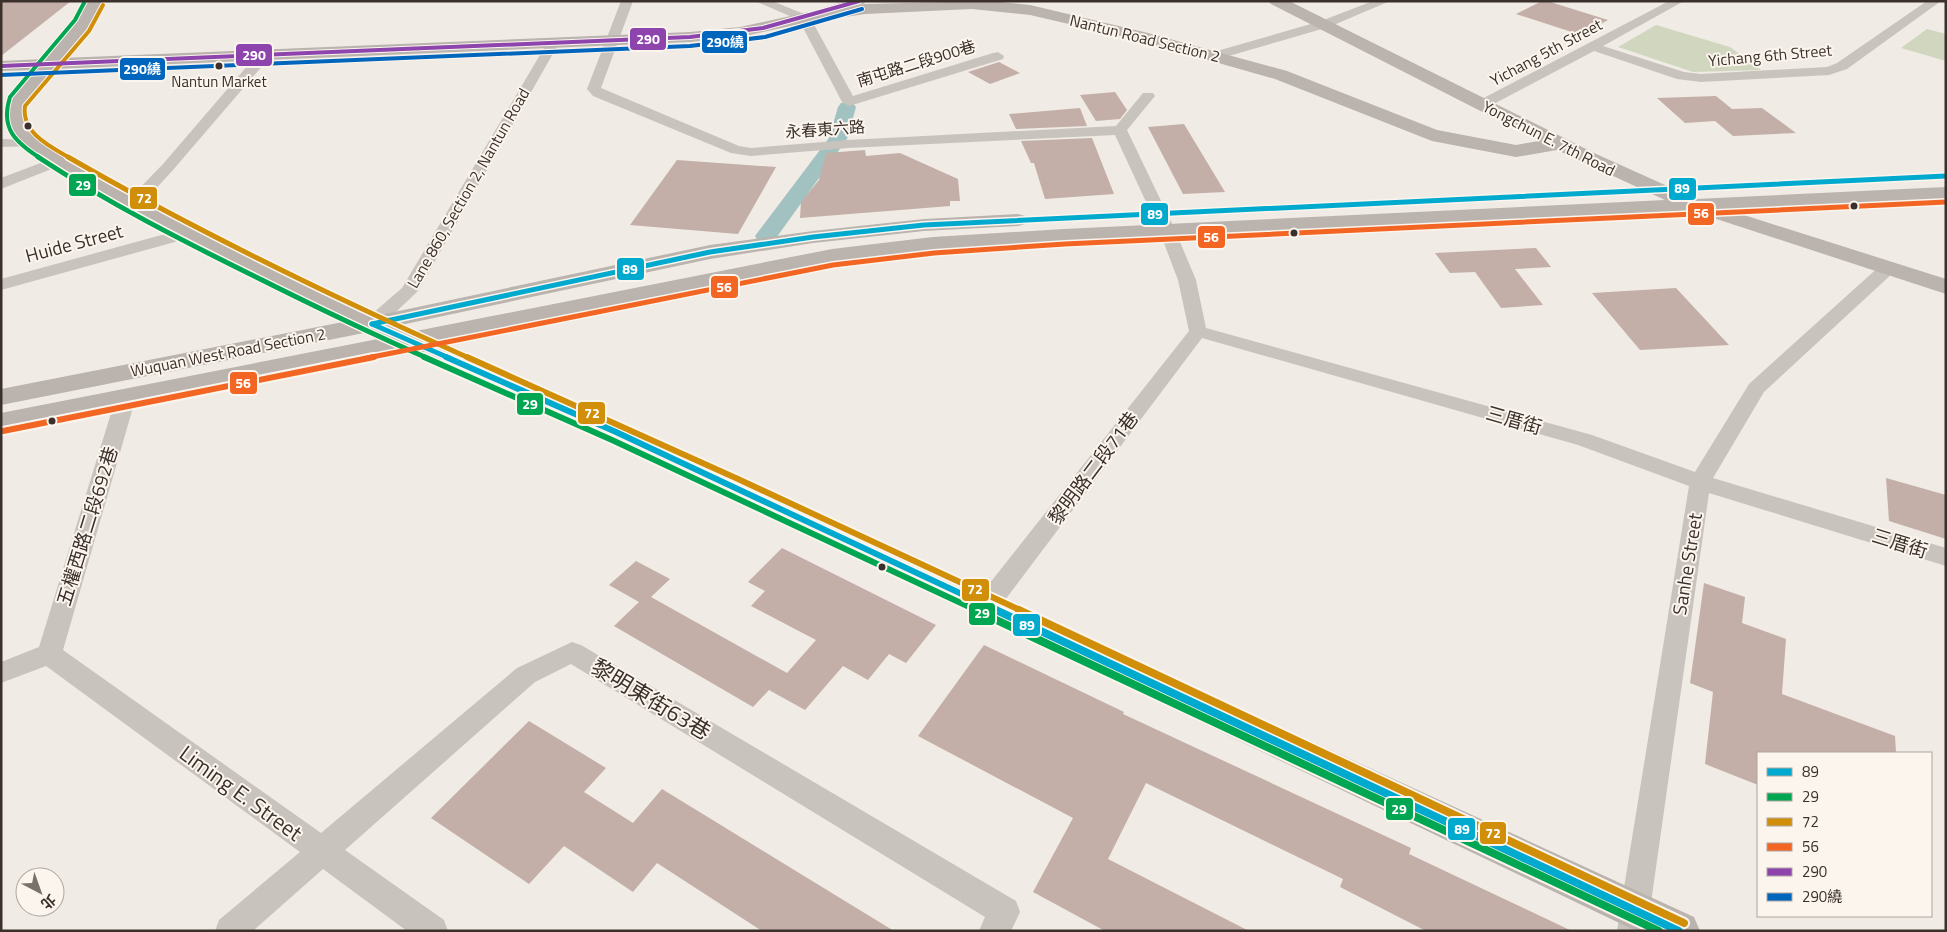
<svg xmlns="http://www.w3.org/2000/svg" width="1947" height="932" viewBox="0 0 1947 932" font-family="'Titillium Web','Noto Sans TC',sans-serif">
<rect width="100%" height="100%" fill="#f0ebe5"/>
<g fill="#d1d6bf">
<polygon points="1656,25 1730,47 1761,70 1693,72 1618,47"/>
<polygon points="1927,29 1946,34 1946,61 1901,48"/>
</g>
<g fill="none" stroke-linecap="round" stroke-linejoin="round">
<polygon fill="#a1c2c1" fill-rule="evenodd" points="847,102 853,103 856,107 847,139 774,241 766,242 758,241 755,236 829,138 838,107 841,103"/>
</g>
<g fill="#c3afa7">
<polygon points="1,1 71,1 1,56"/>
<polygon points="1542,1 1547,1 1608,20 1581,35 1516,14"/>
<polygon points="999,62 1020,73 990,84 968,72"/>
<polygon points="1115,92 1127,110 1120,119 1096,121 1080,95"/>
<polygon points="1716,96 1732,109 1762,108 1796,133 1733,136 1715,121 1685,123 1657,98"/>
<polygon points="1080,108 1087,126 1016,129 1009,114"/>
<polygon points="1184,124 1225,192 1183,194 1148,127"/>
<polygon points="1092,138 1114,194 1045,199 1034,163 1031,163 1021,141"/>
<polygon points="865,150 866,156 900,153 958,179 960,201 950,201 950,206 800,218 801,202 819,180 826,153"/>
<polygon points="677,160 776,167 738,234 630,225"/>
<polygon points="1536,248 1551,267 1515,269 1543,305 1501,308 1475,272 1450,273 1435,253"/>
<polygon points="1676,288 1729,345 1640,350 1592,293"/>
<polygon points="1886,478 1946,495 1946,539 1889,521"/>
<polygon points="782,548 936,625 906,663 889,654 868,680 843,666 805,710 769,690 753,707 614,626 639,602 609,585 636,561 670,579 651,597 787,673 816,640 751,606 765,591 748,582"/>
<polygon points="1704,583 1745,597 1742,623 1786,639 1782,694 1895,736 1896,753 1758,753 1758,785 1705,764 1713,692 1690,683"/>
<polygon points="984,645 1124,712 1123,714 1411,848 1409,854 1572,931 1426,931 1340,887 1343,879 1146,783 1108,859 1249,931 1105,931 1033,892 1073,818 918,736"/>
<polygon points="529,721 606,768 584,792 633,823 662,789 894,931 762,931 657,863 633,892 564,846 529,884 431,818"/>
</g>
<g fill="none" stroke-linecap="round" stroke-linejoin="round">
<g fill="#c9c3be" fill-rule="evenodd">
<polygon points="621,1 633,1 601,88 739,146 751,148 848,140 1116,126 1143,93 1153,93 1155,96 1127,130 1175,230 1196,280 1206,328 1592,435 1695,472 1749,384 1882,264 1888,263 1894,264 1897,268 1894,272 1764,392 1713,478 1946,548 1946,566 1709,493 1647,931 1617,931 1689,486 1578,445 1202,338 996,612 987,614 978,612 975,605 978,598 1189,331 1178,280 1159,230 1115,135 848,148 751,156 731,153 593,96 587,89"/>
<polygon points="755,1 772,1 804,14 846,1 866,1 864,4 811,19 853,96 993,53 998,52 1004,56 1003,59 849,106 842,102 799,20"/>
<polygon points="1373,1 1390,1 1329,27 1215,60 1209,56 1210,53 1321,21"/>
<polygon points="1669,1 1684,1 1603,46 1684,72 1701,74 1827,67 1837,63 1927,1 1941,1 1847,69 1829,75 1701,82 1677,79 1594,51 1488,107 1478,107 1476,104 1478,101"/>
<polygon points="553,39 559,43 418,291 379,328 372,330 365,328 363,324 365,320 402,288 547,43"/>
<polygon points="265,50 270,51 271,54 270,57 173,170 140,206 128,206 126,203 128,200 163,164 260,51"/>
<polygon points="1,139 37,140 39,143 37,146 1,147"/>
<polygon points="59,156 64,158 67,161 64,164 1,189 1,178"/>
<polygon points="187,228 193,229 195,233 193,237 1,290 1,279"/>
<polygon points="126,391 133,392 136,397 63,650 321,833 517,668 572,642 581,645 1016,901 1020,912 1011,931 979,931 985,917 571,664 535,682 345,850 444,920 448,931 407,931 323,869 253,931 215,931 219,920 300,852 46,666 1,683 1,662 39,647 116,397 119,392"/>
</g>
<path fill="#bab3ae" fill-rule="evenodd" d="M87,1h16l-15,27 -25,30 627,-26 50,-5 64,-14 61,-9 125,-3 40,4 118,28 139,38 150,59 79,15 23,-4 -268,-137 -3,-3h21l305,152 102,46 250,-12v12l-218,11 218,69v15l-254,-83 -628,30 -131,10 -101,12 -397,80 190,83 1069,491 6,14h-64l-1029,-493 -200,-89 -406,82v-18l382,-75 -14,-6 -368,73v-16l347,-68c-79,-39 -158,-78 -235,-121 -29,-17 -62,-32 -88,-53 -8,-6 -17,-17 -19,-27 -5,-19 18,-37 29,-50l-34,1v-10l43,-2 31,-36zM972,9l58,6 108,25 137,39 157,62 84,16 41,-7 108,50 -601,29 -131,8 -101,12 -421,83 -15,-6 314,-67 103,-16 111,-12 94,-5 7,-2 4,-4 -4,-4 -7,-2 -94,5 -111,12 -103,14 -335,71 -180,-88 -117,-64 -39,-25 -10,-10 -5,-8 -1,-9 3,-9 28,-34 636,-27 50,-5 64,-14 61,-9z"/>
<defs>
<g id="bus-1-far2">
<polyline points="372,324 710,252 813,237 924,225 1946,176"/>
<polyline points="372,324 449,358"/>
</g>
<polyline id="bus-1-far1" points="446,357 616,432 998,611"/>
<polyline id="bus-1" points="996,610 1679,931"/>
<path id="bus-2-far3" d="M40,158c-25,-16 -40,-30 -30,-61l65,-77 10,-19"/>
<path id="bus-2-far2" d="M38,157c70,46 145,84 220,121 56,28 112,55 169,80"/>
<polyline id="bus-2-far1" points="424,357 612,440 978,611"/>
<polyline id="bus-2" points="975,610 1659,931"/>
<path id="bus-3-far3" d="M70,158c-19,-11 -49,-25 -45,-52l64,-75 14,-26"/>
<path id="bus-3-far2" d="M68,157c130,75 265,140 401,201"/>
<polyline id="bus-3-far1" points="467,357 738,479 1022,611"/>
<polyline id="bus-3" points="1019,610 1684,923"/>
<polyline id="bus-4-far1" points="367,358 833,265 934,253 1065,244 1946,202"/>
<polyline id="bus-4" points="3,431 374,357"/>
<polyline id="bus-5" points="1,66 690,37 763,28 859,1"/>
<polyline id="bus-6" points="1,75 690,46 765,37 862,9"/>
</defs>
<use href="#bus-1-far2" stroke="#fbf5ee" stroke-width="8"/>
<use href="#bus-1-far1" stroke="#fbf5ee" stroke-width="10"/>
<use href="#bus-1" stroke="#fbf5ee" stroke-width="12"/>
<use href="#bus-2-far3" stroke="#fbf5ee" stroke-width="6"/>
<use href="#bus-2-far2" stroke="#fbf5ee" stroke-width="8"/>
<use href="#bus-2-far1" stroke="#fbf5ee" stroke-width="10"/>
<use href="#bus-2" stroke="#fbf5ee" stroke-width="12"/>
<use href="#bus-3-far3" stroke="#fbf5ee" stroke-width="6"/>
<use href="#bus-3-far2" stroke="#fbf5ee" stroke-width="8"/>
<use href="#bus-3-far1" stroke="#fbf5ee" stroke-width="10"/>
<use href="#bus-3" stroke="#fbf5ee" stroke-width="12"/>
<use href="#bus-4-far1" stroke="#fbf5ee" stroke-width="8"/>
<use href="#bus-4" stroke="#fbf5ee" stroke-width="10"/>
<use href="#bus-5" stroke="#fbf5ee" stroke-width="6"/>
<use href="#bus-6" stroke="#fbf5ee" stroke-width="6"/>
<use href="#bus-1-far2" stroke="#00a9ce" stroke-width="5"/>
<use href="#bus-1-far1" stroke="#00a9ce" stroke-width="6"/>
<use href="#bus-1" stroke="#00a9ce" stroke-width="8"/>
<use href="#bus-2-far3" stroke="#00a651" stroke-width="4"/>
<use href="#bus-2-far2" stroke="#00a651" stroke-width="5"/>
<use href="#bus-2-far1" stroke="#00a651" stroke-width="6"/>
<use href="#bus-2" stroke="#00a651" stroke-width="8"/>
<use href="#bus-3-far3" stroke="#d18e09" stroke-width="4"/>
<use href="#bus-3-far2" stroke="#d18e09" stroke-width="5"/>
<use href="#bus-3-far1" stroke="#d18e09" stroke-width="6"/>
<use href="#bus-3" stroke="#d18e09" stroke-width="8"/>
<use href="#bus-4-far1" stroke="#f26522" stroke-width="5"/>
<use href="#bus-4" stroke="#f26522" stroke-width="6"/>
<use href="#bus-5" stroke="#8e44ad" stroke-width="4"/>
<use href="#bus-6" stroke="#0065bd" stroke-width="4"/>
</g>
<g fill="#3b302b" stroke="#fbf5ee" stroke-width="2">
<circle cx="219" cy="66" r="4.5"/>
<circle cx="28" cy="126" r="4.5"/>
<circle cx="1854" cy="206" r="4.5"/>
<circle cx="1294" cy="233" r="4.5"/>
<circle cx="52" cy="421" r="4.5"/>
<circle cx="882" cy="567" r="4.5"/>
</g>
<g text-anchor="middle" stroke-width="4" stroke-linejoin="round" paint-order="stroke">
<g font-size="15" fill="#3b302b" stroke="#fbf5ee">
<text x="219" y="87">Nantun Market</text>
</g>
<g font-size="16" fill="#3b302b" stroke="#fbf5ee">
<text transform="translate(1145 38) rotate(14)" y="6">Nantun Road Section 2</text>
<text transform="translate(1546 52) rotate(-28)" y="6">Yichang 5th Street</text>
<text transform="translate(1770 55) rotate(-5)" y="6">Yichang 6th Street</text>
<text transform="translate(916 63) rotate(-17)" y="6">南屯路二段900巷</text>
<text transform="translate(825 129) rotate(-4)" y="6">永春東六路</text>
<text transform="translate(1549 138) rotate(27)" y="6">Yongchun E. 7th Road</text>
<text transform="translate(468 188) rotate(-60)" y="6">Lane 860, Section 2, Nantun Road</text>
<text transform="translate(228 352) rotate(-11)" y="6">Wuquan West Road Section 2</text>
</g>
<g font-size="19" fill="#3b302b" stroke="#fbf5ee">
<text transform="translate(74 243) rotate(-15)" y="7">Huide Street</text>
<text transform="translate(1514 420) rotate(16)" y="7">三厝街</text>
<text transform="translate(1093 468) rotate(-53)" y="7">黎明路二段71巷</text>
<text transform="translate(87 526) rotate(-73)" y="7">五權西路二段692巷</text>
<text transform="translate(1900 543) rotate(17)" y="7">三厝街</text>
<text transform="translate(1687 564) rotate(-81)" y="7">Sanhe Street</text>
</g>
<g font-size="22" fill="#3b302b" stroke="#fbf5ee">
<text transform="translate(651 699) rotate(31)" y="8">黎明東街63巷</text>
<text transform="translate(241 793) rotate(36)" y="8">Liming E. Street</text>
</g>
</g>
<g stroke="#fbf5ee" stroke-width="2">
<rect x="629" y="27" width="38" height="24" rx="5" fill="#8e44ad"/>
<rect x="701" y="30" width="47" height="24" rx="5" fill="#0065bd"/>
<rect x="235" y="43" width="38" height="24" rx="5" fill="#8e44ad"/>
<rect x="119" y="57" width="47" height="24" rx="5" fill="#0065bd"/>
<rect x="68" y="173" width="29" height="24" rx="5" fill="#00a651"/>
<rect x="1668" y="177" width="29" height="24" rx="5" fill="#00a9ce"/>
<rect x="129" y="186" width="29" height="24" rx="5" fill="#d18e09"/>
<rect x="1687" y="202" width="28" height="24" rx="5" fill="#f26522"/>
<rect x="1140" y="202" width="29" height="24" rx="5" fill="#00a9ce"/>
<rect x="1197" y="225" width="29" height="24" rx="5" fill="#f26522"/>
<rect x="616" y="257" width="29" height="24" rx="5" fill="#00a9ce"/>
<rect x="710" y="275" width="29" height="24" rx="5" fill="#f26522"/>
<rect x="229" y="371" width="29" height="24" rx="5" fill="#f26522"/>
<rect x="516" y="392" width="28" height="24" rx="5" fill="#00a651"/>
<rect x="577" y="401" width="29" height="24" rx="5" fill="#d18e09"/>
<rect x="961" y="578" width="29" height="24" rx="5" fill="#d18e09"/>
<rect x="968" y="602" width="28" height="24" rx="5" fill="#00a651"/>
<rect x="1012" y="613" width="29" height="24" rx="5" fill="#00a9ce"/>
<rect x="1385" y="797" width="29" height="24" rx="5" fill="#00a651"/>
<rect x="1447" y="817" width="29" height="24" rx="5" fill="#00a9ce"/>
<rect x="1479" y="821" width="28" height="24" rx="5" fill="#d18e09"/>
</g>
<g font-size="14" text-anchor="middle" font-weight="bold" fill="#fff">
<text x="648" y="44">290</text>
<text x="725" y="47">290繞</text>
<text x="254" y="60">290</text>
<text x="142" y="74">290繞</text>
<text x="83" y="190">29</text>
<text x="1682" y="193">89</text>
<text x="144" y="203">72</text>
<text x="1701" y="218">56</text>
<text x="1155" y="219">89</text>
<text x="1211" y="242">56</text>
<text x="630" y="274">89</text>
<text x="724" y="292">56</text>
<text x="243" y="388">56</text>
<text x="530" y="409">29</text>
<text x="592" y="418">72</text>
<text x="975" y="594">72</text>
<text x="982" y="618">29</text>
<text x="1027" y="630">89</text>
<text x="1399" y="814">29</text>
<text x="1462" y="834">89</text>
<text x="1493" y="838">72</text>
</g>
<rect width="1947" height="932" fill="none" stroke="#3b302b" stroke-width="5"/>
<rect x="1757" y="752" width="175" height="165" fill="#fbf5ee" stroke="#aea6a0"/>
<rect x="1767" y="768" width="25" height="8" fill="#00a9ce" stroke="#aea6a0"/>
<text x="1802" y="777" font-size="15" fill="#3b302b">89</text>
<rect x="1767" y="793" width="25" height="8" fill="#00a651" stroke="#aea6a0"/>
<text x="1802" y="802" font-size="15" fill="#3b302b">29</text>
<rect x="1767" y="818" width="25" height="8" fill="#d18e09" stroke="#aea6a0"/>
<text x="1802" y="827" font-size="15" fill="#3b302b">72</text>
<rect x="1767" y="843" width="25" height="8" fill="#f26522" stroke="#aea6a0"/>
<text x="1802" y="852" font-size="15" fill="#3b302b">56</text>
<rect x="1767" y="868" width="25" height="8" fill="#8e44ad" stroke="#aea6a0"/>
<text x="1802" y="877" font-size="15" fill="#3b302b">290</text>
<rect x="1767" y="893" width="25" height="8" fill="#0065bd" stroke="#aea6a0"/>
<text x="1802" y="902" font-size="15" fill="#3b302b">290繞</text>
<g transform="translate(40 892) rotate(139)"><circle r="24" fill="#fbf5ee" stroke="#aea6a0"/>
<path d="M0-4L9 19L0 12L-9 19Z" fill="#7a716c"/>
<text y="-8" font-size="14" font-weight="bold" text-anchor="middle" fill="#3b302b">北</text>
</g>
</svg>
